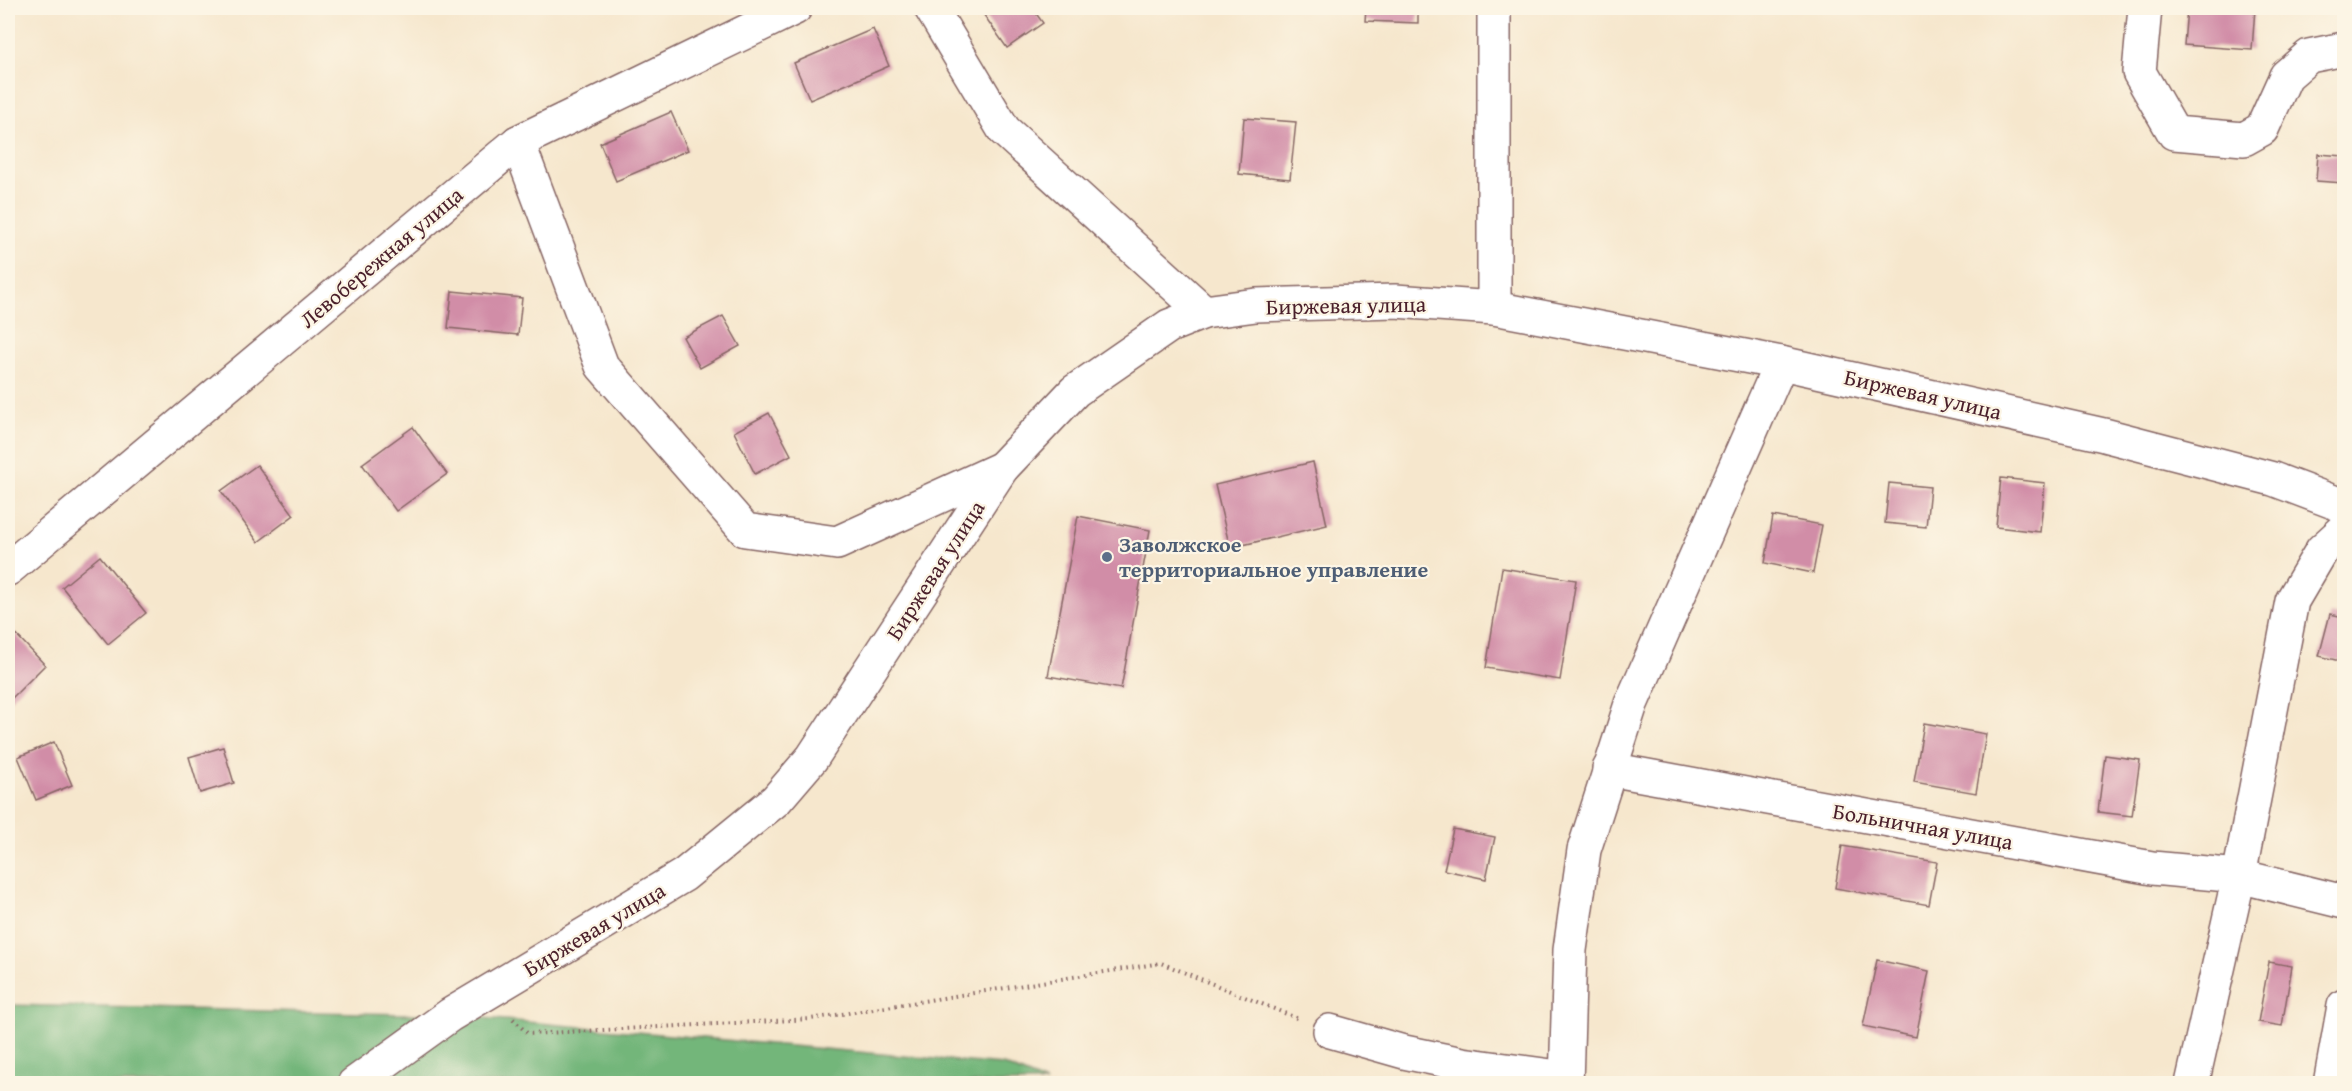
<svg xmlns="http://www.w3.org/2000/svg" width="2352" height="1091" viewBox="0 0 2352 1091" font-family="'Gentium Book Plus',serif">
<rect width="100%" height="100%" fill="#fcf5e5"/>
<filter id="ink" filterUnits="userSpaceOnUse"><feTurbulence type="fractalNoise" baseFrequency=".0167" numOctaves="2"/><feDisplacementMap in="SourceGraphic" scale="12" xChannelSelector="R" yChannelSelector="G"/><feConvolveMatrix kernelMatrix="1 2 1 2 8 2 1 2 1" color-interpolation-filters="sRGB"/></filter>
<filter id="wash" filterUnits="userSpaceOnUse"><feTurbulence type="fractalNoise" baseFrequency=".008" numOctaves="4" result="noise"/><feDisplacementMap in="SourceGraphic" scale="24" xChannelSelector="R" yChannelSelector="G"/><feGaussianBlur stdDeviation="1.35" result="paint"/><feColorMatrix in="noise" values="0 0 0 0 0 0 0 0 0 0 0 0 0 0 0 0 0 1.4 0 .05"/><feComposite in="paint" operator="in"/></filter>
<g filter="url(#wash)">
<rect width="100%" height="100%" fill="#f6e7cd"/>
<polygon fill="#73b67a" stroke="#5e6a52" stroke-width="1.5" points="8,1005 450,1015 1003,1065 1046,1083 8,1084"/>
<g id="blocks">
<g fill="#d18da7">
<polygon points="979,8 1032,8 1043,23 1007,48"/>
<polygon points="1366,8 1418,8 1418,23 1365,21"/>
<polygon points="2187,8 2255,8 2252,50 2184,45"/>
<polygon points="873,29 889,66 810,100 794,63"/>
<polygon points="671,112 688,150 616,181 600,143"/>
<polygon points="1244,118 1296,122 1290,179 1239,174"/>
<polygon points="2318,154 2344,156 2344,183 2316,181"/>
<polygon points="452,291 522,298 518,335 448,328"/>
<polygon points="723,316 740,346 700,368 683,337"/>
<polygon points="769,413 791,455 755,474 734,432"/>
<polygon points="413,427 447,474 396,511 362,464"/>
<polygon points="1313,462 1327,525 1230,548 1215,485"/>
<polygon points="257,465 294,515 258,542 221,491"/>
<polygon points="2001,478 2045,483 2040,532 1996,527"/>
<polygon points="1889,483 1930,487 1926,527 1885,523"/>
<polygon points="1078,516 1150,530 1121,689 1048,676"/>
<polygon points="1773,516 1822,525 1813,573 1765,563"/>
<polygon points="100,556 146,613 108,644 62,587"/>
<polygon points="1502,568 1576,580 1560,680 1486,668"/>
<polygon points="2330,614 2344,617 2344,662 2319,656"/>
<polygon points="8,626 45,665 8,702"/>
<polygon points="1924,723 1986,734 1976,793 1914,782"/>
<polygon points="54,742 72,785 36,800 18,757"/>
<polygon points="223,747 234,783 200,793 189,757"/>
<polygon points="2105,755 2140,760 2132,816 2098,812"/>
<polygon points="1453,829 1495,837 1486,879 1444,870"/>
<polygon points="1842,846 1937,862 1929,905 1835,888"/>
<polygon points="1877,960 1929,971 1916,1037 1863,1026"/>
<polygon points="2269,962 2292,966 2282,1026 2258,1022"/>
<polygon points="1435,1070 1490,1084 1432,1084"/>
</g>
</g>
</g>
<g filter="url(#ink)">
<use href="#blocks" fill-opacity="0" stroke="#866564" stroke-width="1.5"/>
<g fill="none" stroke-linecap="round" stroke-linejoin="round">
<defs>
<g id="minor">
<polyline points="931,8 1004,130 1204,312"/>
<polyline points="1494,8 1494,308"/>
<polyline points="2145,8 2139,72 2174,133 2244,139 2262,129 2286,76 2309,56 2344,49"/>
<polyline points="518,142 602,366 745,530 837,543 1002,468"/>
<polyline points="8,569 518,142 795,8"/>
<polyline points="1609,769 2152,868 2239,876 2344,902"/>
<polyline points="1330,1031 1404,1052 1462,1064 1566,1078"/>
<polyline points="354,1084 450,1015 684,875 776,800 812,758 1002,468 1075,391 1169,326 1204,312 1256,305 1395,301 1494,308 1781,363 2104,435 2273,479 2344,506"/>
<polyline points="1566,1084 1570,950 1584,850 1631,704 1781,363"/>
<polyline points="2192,1084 2239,876 2292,601 2322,550 2344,530"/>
<polyline points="2330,1084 2344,1006"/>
</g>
</defs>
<use href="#minor" stroke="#866564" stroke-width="36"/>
<polyline stroke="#866564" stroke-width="4" stroke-dasharray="1.5 4.5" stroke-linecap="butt" points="513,1019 528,1034 811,1019 1161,963 1299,1019"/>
<use href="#minor" stroke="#fff" stroke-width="33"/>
</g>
</g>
<circle fill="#5c6f8a" stroke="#fcf5e5" stroke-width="2" cx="1107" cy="557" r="6"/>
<g text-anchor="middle" stroke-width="4.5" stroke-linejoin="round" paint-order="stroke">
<g font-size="22" fill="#4a1f2b" stroke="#fcf5e5">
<text transform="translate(381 257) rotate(-40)" y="8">Левобережная улица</text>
<text transform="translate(1346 305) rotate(-1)" y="8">Биржевая улица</text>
<text transform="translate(1923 394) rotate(13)" y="8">Биржевая улица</text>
<text transform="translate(935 570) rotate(-57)" y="8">Биржевая улица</text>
<text transform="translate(1923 826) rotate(10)" y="8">Больничная улица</text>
<text transform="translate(594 929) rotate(-31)" y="8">Биржевая улица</text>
</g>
<g font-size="22" font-weight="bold" fill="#4e5e75" stroke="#fcf5e5" text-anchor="start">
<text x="1119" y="552">Заволжское<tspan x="1119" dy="25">территориальное управление</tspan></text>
</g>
</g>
<rect width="2352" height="1091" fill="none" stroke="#fcf5e5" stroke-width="30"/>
</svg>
